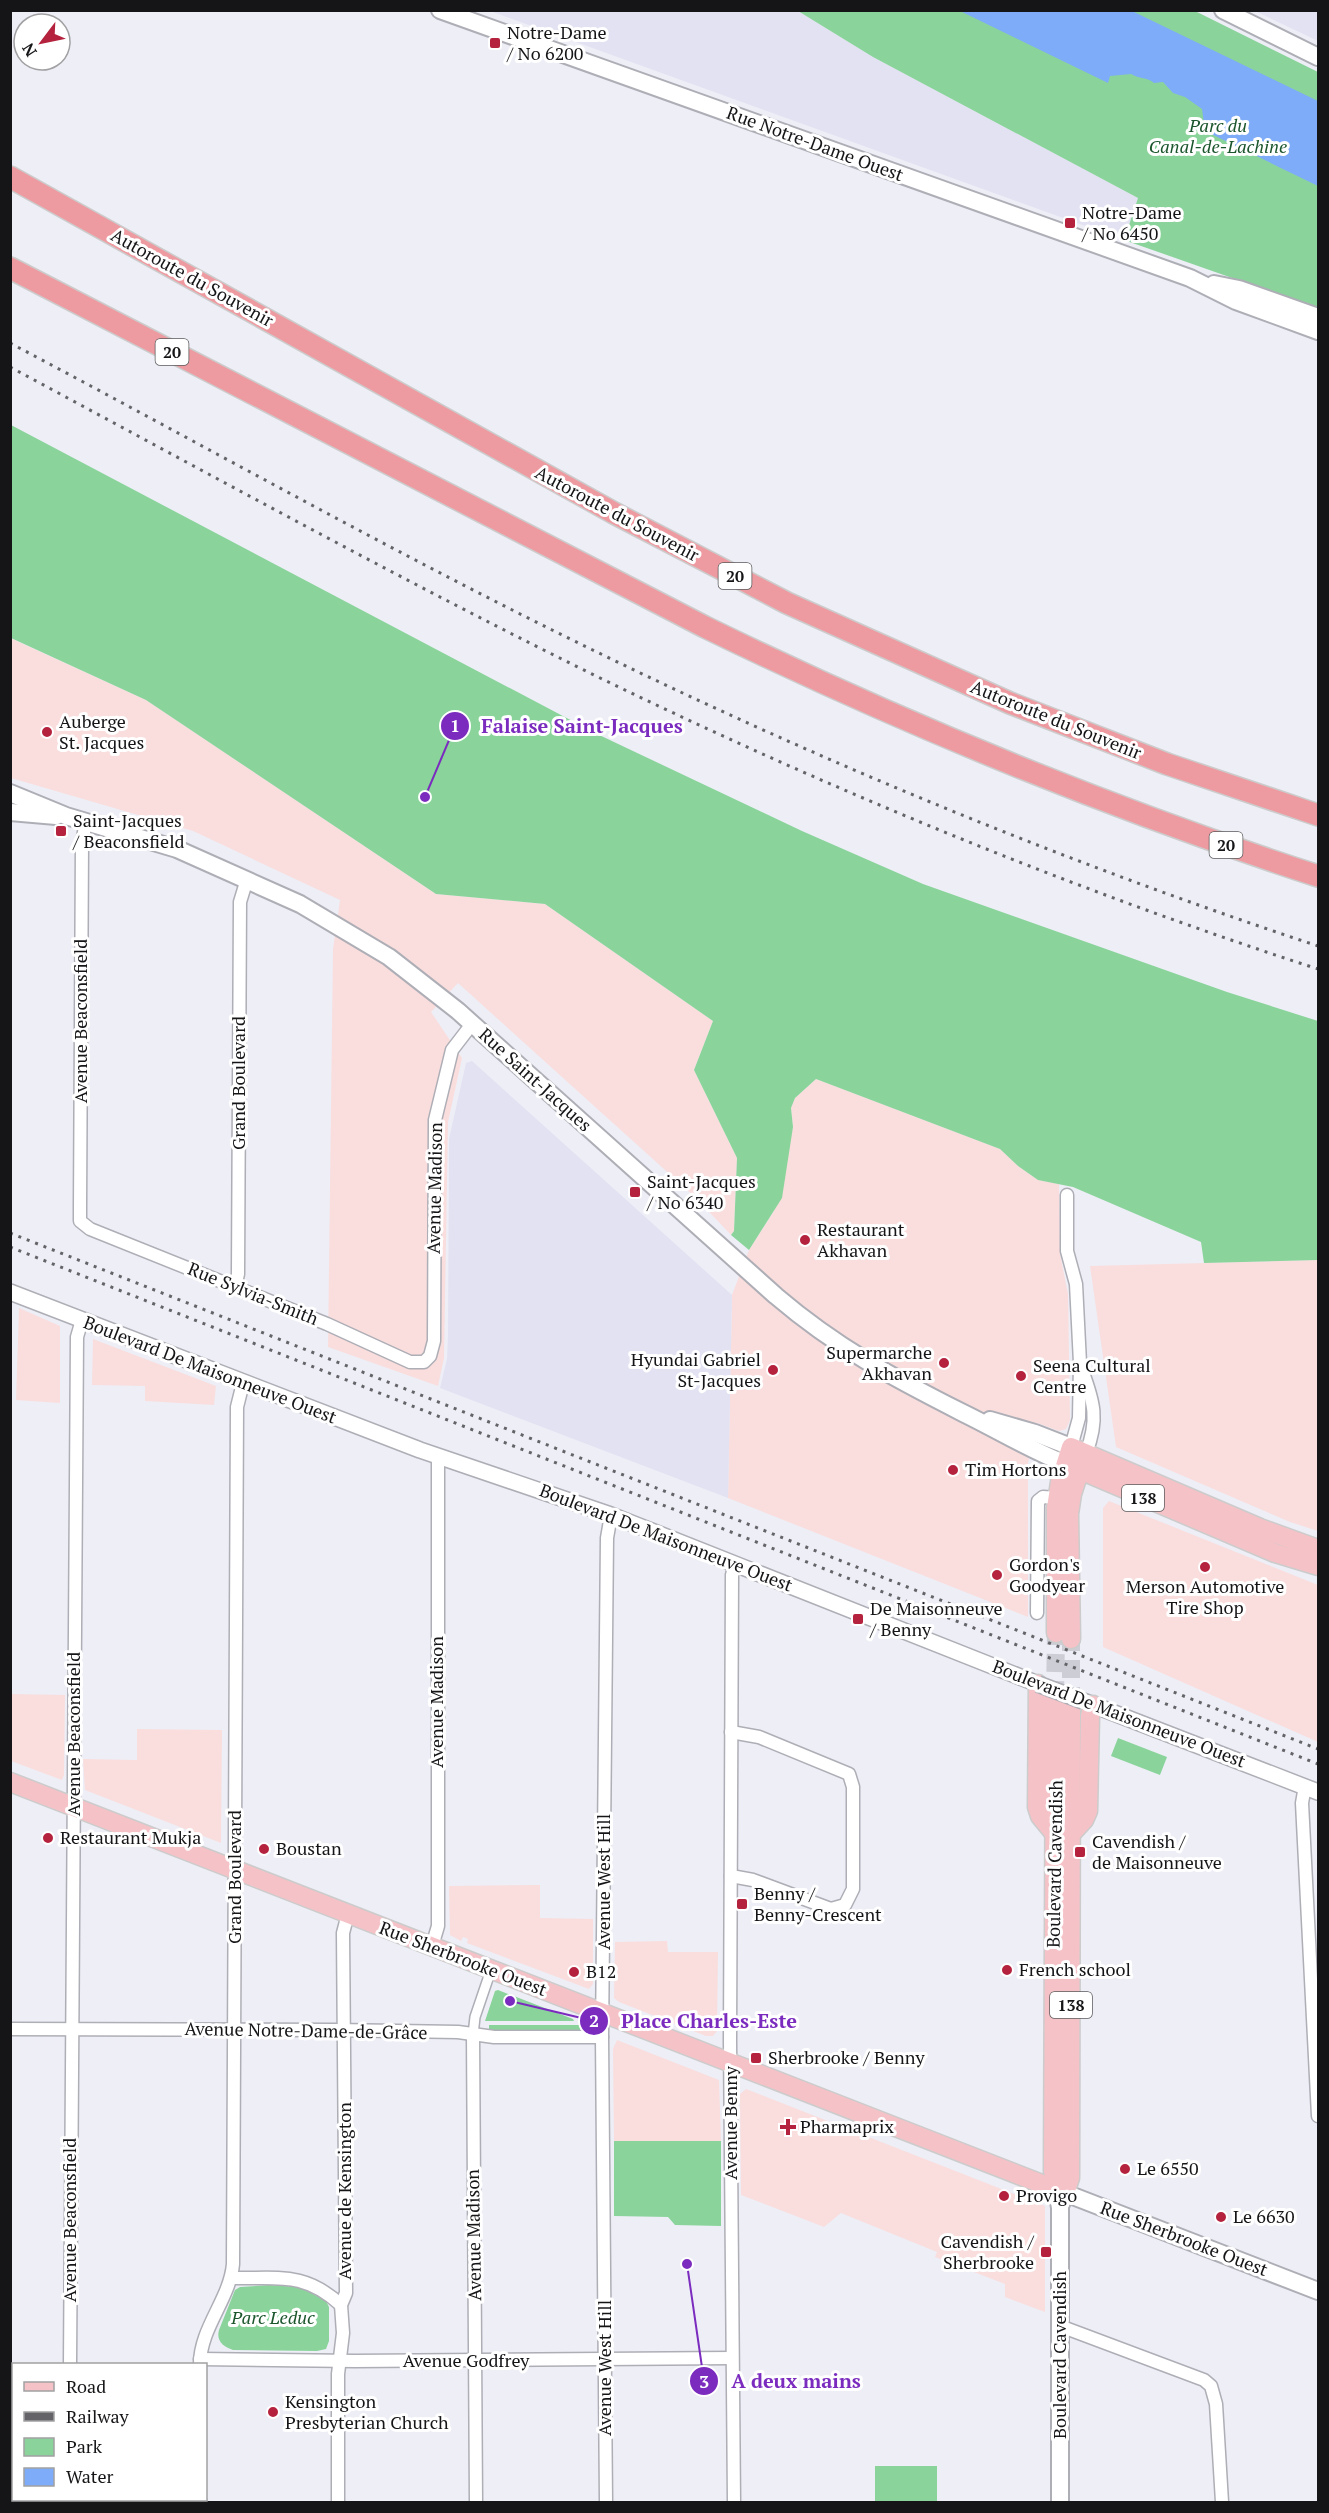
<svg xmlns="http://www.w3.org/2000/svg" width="1329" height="2513" viewBox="0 0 1329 2513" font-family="'PT Serif',serif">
<rect width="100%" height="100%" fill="#eeeef7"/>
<g fill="#f9dedd">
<polygon points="10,638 146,700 436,894 545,904 713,1021 694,1070 737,1158 734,1231 731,1235 696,1198 458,983 431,1012 462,1058 448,1122 444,1358 438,1386 328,1347 333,949 340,900 193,831 11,778"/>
<polygon points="816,1079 1000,1149 1018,1166 1038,1180 1059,1184 1060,1254 1068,1294 1070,1420 1066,1429 1059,1431 1037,1423 1028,1463 1028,1617 728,1498 732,1295 749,1250 774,1211 793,1127 791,1108 795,1098"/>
<polygon points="1318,1260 1318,1531 1290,1522 1116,1447 1090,1266"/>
<polygon points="19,1308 60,1326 60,1403 16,1400"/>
<polygon points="93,1339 216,1386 214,1405 145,1401 145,1386 92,1385"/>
<polygon points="1109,1501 1318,1585 1318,1742 1103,1647 1103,1508"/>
<polygon points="11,1694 65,1695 64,1775 62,1780 11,1761"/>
<polygon points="137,1729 222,1730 221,1843 85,1790 83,1759 137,1760"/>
<polygon points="540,1885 540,1918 593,1919 593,1984 589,1989 467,1943 468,1939 463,1937 461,1941 450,1935 449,1886"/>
<polygon points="667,1941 668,1952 718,1952 717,2031 713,2036 706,2036 619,2002 614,1998 615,1942"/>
<polygon points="617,2040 719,2080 721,2141 614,2141 613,2049"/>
<polygon points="746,2089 1045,2206 1045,2312 1005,2297 1005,2284 935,2257 937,2252 841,2213 824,2227 741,2195 740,2094"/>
</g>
<g fill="#e3e2f2">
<polygon points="490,11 798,11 873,57 1138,198 1124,240"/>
<polygon points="1255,11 1318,11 1318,41"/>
<polygon points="472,1061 732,1295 728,1498 440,1388 447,1359 448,1335 449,1139 466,1063"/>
</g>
<g fill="#8ad49b">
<polygon points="798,11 1195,11 1318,72 1318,308 1124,240 1138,198 873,57"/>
<polygon points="11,425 595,733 802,831 923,884 1227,992 1318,1021 1318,1260 1204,1263 1201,1242 1073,1187 1038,1180 1018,1166 1000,1149 816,1079 795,1098 791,1108 793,1127 782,1198 749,1250 731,1235 734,1231 737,1158 694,1070 713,1021 545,904 436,894 146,700 11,638"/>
<polygon points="1118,1738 1167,1757 1160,1775 1111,1756"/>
<polygon points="498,1990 573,2019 574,2021 485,2021 495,1991"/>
<polygon points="489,2025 580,2025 580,2031 489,2030"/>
<polygon points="614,2141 721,2141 721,2226 675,2225 668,2217 614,2216"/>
<path d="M269,2285l31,2 26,14 3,6v34l-3,8 -9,2 -84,-1c-10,-3 -17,-9 -14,-20l16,-40 5,-3z"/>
<rect x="875" y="2466" width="62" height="36"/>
</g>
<path fill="#7eacf8" d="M960,11h172l186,90v85l-113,-55 -3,-22 -17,-12 -12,-4 -10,-11 -9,1c-7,-6 -15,-4 -23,-9l-21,2 -2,7z"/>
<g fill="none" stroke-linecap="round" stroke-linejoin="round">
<g stroke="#cdcdd6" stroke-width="18" stroke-dasharray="18 9" stroke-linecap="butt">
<polyline points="1055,1699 1056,1633"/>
<polyline points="1071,1705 1071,1639"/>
</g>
<defs>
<polyline id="pedestrian" points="473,2035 475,2017 491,1970"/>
<g id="minor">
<polyline points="86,821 82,843 80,1208 80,1221 90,1229 327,1324 410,1362 424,1362 430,1356 434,1341 435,1120 452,1050 472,1024"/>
<polyline points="1067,1195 1067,1251 1076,1284 1080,1363 1079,1418 1071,1447"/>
<polyline points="235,1287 238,1274 240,902 247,879"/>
<path d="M1082,1370c12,32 17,50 4,83"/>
<polyline points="1037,1613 1038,1501 1043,1497 1057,1498"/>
<polyline points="1305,1786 1302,1803 1318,2116"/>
<polyline points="731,1876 753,1880 831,1909 845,1905 853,1889 853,1787 849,1774 759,1737 731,1732"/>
<polyline points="432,1946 438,1926 438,1457"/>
<polyline points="10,2029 336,2030 458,2032 494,2037 602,2037"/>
<polyline points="473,2035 476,2502"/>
<path d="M232,2278c46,1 72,-7 109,27"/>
<polyline points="1060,2326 1204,2380 1211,2386 1216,2404 1222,2502"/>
<polyline points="200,2359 355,2361 732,2358"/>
<polyline points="70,2364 77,1337 82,1320"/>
<path d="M200,2364c0,-36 30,-65 33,-100l4,-857 6,-24"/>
<polyline points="200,2500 200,2502"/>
<polyline points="69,2502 69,2500"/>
<polyline points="338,2502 338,2374 343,2333 341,2305 346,2293 343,1933 348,1914"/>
<polyline points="606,2502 602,2037 607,1538 611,1515"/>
<polyline points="734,2502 730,2041 732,1575 735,1564"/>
</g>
<g id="tertiary">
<polyline points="10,1292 420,1450 611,1515 1038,1684"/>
<polyline points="1083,1701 1318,1792"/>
</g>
<g id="secondary">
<polyline points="440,10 1190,278 1236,301 1318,331"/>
<polyline points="1223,10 1318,57"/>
<polyline points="1214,284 1239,289 1318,317"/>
<path d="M10,793l56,23 111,33 123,55 89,53 69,54 318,285c61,52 116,81 187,117 35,17 67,37 103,51"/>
<polyline points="10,812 56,816"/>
<polyline points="990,1420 1035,1433 1071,1447"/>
<polyline points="1057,2189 1060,2208 1060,2502"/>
<polyline points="1061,2204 1065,2193 1318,2291"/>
</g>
<g id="primary">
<polyline points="1066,1464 1275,1553 1318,1566"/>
<polyline points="1056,1633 1056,1508 1060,1482 1071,1447 1260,1528 1318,1549"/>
<polyline points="1071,1639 1069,1514 1072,1494 1083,1460"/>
<polyline points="1038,1684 1037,1807 1040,1816 1054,1833"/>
<polyline points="1055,1699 1053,2171 1057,2189"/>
<polyline points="10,1782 1065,2193 1070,2178 1071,1705"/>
<polyline points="1072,1833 1084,1820 1088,1811 1090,1716 1093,1705"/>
</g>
<g id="motorway">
<polyline points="10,177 614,513 787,603 1010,703 1167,764 1318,815"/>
<path d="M10,268l695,359c201,98 401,180 613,249"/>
</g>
</defs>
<use href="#pedestrian" stroke="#aeaeb6" stroke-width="12"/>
<use href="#minor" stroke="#aeaeb6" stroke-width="15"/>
<use href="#tertiary" stroke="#aeaeb6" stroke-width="18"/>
<use href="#secondary" stroke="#aeaeb6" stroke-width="20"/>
<use href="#primary" stroke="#ccc" stroke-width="21"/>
<use href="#motorway" stroke="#ccc" stroke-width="24"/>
<use href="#pedestrian" stroke="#fff" stroke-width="9"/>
<use href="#minor" stroke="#fff" stroke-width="12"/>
<use href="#tertiary" stroke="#fff" stroke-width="15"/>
<use href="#secondary" stroke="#fff" stroke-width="16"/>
<use href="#primary" stroke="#f5c2c7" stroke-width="18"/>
<use href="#motorway" stroke="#ee9aa1" stroke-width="21"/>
<g stroke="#636368" stroke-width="3" stroke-dasharray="3 6" stroke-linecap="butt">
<path d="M10,343c197,104 391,214 591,311 232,113 472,211 717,292"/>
<path d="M10,367c194,104 387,211 584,308 234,114 477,214 724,294"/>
<polyline points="10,1233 1318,1749"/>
<polyline points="10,1247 1318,1764"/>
</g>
<defs>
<polyline id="tertiary-bridge" points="1038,1684 1083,1701"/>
</defs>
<use href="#tertiary-bridge" stroke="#aeaeb6" stroke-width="18" stroke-linecap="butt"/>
<use href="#tertiary-bridge" stroke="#fff" stroke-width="15"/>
</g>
<g fill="#b4223d" stroke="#fff" stroke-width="2">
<rect x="489" y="37" width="12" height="12" rx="3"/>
<rect x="1064" y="217" width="12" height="12" rx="3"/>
<circle cx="47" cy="732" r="6"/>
<rect x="55" y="825" width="12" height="12" rx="3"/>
<rect x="629" y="1186" width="12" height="12" rx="3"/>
<circle cx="805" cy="1240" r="6"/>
<circle cx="944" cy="1363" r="6"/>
<circle cx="773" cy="1370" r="6"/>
<circle cx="1021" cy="1376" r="6"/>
<circle cx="953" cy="1470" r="6"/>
<circle cx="1205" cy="1567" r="6"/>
<circle cx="997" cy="1575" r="6"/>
<rect x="852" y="1613" width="12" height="12" rx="3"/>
<circle cx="48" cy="1838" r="6"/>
<circle cx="264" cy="1849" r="6"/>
<rect x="1074" y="1846" width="12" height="12" rx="3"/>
<rect x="736" y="1898" width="12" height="12" rx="3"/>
<circle cx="1007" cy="1970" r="6"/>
<circle cx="574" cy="1972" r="6"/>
<rect x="750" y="2052" width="12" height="12" rx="3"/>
<path d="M785 2118h6v6h6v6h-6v6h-6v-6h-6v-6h6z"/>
<circle cx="1125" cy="2169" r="6"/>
<circle cx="1004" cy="2196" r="6"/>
<circle cx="1221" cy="2217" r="6"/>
<rect x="1040" y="2246" width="12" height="12" rx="3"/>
<circle cx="273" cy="2412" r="6"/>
</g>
<g text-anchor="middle" stroke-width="6" stroke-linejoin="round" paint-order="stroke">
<g fill="#fff" stroke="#5b5b5d" stroke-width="1.5">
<rect x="155.5" y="339" width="33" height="26" rx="4.5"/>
<rect x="718.5" y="563" width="33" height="26" rx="4.5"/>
<rect x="1209.5" y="832" width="33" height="26" rx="4.5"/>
<rect x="1122" y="1485" width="42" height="26" rx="4.5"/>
<rect x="1050" y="1992" width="42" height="26" rx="4.5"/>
</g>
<g font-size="16" font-weight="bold" fill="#151518">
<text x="172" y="358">20</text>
<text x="735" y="582">20</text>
<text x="1226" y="851">20</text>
<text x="1143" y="1504">138</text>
<text x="1071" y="2011">138</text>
</g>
<g font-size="18" fill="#151518" stroke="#fff" text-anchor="start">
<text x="507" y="39">Notre-Dame<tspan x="507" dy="21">/ No 6200</tspan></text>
<text x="1082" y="219">Notre-Dame<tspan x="1082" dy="21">/ No 6450</tspan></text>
<text x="59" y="728">Auberge<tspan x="59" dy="21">St. Jacques</tspan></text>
<text x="73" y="827">Saint-Jacques<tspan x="73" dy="21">/ Beaconsfield</tspan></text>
<text x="647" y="1188">Saint-Jacques<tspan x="647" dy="21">/ No 6340</tspan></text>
<text x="817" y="1236">Restaurant<tspan x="817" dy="21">Akhavan</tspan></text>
<text x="932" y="1359" text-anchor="end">Supermarche<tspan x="932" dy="21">Akhavan</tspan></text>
<text x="761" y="1366" text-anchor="end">Hyundai Gabriel<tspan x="761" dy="21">St-Jacques</tspan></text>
<text x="1033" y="1372">Seena Cultural<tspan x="1033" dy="21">Centre</tspan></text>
<text x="965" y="1476">Tim Hortons</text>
<text x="1009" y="1571">Gordon's<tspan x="1009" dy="21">Goodyear</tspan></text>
<text x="1205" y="1593" text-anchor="middle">Merson Automotive<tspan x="1205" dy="21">Tire Shop</tspan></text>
<text x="870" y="1615">De Maisonneuve<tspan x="870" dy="21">/ Benny</tspan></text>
<text x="60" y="1844">Restaurant Mukja</text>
<text x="1092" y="1848">Cavendish /<tspan x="1092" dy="21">de Maisonneuve</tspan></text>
<text x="276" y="1855">Boustan</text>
<text x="754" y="1900">Benny /<tspan x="754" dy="21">Benny-Crescent</tspan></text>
<text x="1019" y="1976">French school</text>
<text x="586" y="1978">B12</text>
<text x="768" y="2064">Sherbrooke / Benny</text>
<text x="800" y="2133">Pharmaprix</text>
<text x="1137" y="2175">Le 6550</text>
<text x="1016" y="2202">Provigo</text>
<text x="1233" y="2223">Le 6630</text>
<text x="1034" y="2248" text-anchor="end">Cavendish /<tspan x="1034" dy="21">Sherbrooke</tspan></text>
<text x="285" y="2408">Kensington<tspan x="285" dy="21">Presbyterian Church</tspan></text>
</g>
<g font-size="18" font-style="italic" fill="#1a552c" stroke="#fff">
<text x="1218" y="132">Parc du<tspan x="1218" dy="21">Canal-de-Lachine</tspan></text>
<text x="273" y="2324">Parc Leduc</text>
</g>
<g font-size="18" fill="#151518" stroke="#fff">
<text transform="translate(815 144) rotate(20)" y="6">Rue Notre-Dame Ouest</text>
<text transform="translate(192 278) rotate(29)" y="6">Autoroute du Souvenir</text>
<text transform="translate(617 514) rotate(28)" y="6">Autoroute du Souvenir</text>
<text transform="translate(1056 720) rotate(22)" y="6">Autoroute du Souvenir</text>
<text transform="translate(81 1021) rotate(-90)" y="6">Avenue Beaconsfield</text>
<text transform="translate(535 1080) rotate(42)" y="6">Rue Saint-Jacques</text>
<text transform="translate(239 1083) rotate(-90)" y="6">Grand Boulevard</text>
<text transform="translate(435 1188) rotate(-89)" y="6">Avenue Madison</text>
<text transform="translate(253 1294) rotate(22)" y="6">Rue Sylvia-Smith</text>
<text transform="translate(210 1370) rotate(21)" y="6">Boulevard De Maisonneuve Ouest</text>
<text transform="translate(666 1538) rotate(21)" y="6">Boulevard De Maisonneuve Ouest</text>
<text transform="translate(437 1702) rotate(-90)" y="6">Avenue Madison</text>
<text transform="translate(1119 1714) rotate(21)" y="6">Boulevard De Maisonneuve Ouest</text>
<text transform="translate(74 1734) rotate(-90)" y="6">Avenue Beaconsfield</text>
<text transform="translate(1055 1864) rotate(-89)" y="6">Boulevard Cavendish</text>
<text transform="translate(235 1877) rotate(-90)" y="6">Grand Boulevard</text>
<text transform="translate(604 1882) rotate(-90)" y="6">Avenue West Hill</text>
<text transform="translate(463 1959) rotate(21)" y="6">Rue Sherbrooke Ouest</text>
<text transform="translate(306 2031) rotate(1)" y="6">Avenue Notre-Dame-de-Grâce</text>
<text transform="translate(731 2123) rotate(-90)" y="6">Avenue Benny</text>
<text transform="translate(345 2191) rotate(-90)" y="6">Avenue de Kensington</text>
<text transform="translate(70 2220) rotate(-90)" y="6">Avenue Beaconsfield</text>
<text transform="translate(474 2235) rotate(-91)" y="6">Avenue Madison</text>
<text transform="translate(1184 2239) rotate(21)" y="6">Rue Sherbrooke Ouest</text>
<text transform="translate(1060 2355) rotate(-90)" y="6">Boulevard Cavendish</text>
<text x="466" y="2367">Avenue Godfrey</text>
<text transform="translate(605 2368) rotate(-90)" y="6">Avenue West Hill</text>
</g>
</g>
<path fill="none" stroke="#7b2cbf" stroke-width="2" d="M425 797L455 726M510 2001L594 2021M687 2264L704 2381"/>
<g fill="#7b2cbf" stroke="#fff" stroke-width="2">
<circle cx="425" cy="797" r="6"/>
<circle cx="510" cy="2001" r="6"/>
<circle cx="687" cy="2264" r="6"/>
<circle cx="455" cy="726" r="15"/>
<circle cx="594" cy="2021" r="15"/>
<circle cx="704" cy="2381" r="15"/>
</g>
<g font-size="18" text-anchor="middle" font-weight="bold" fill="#fff">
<text x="455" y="732">1</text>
<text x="594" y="2027">2</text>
<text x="704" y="2388">3</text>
</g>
<g font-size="20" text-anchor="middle" font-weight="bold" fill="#7b2cbf" stroke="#fff" stroke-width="6" stroke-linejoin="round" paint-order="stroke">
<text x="582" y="733">Falaise Saint-Jacques</text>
<text x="709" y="2028">Place Charles-Este</text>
<text x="796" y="2388">A deux mains</text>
</g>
<rect width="1329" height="2513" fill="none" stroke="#151518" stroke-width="24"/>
<rect x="12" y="2363" width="195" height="138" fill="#ffffff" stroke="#a1a1a3" stroke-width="1.5"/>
<rect x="24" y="2382" width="30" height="9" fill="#f5c2c7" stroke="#a1a1a3" stroke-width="1.5"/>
<text x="66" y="2393" font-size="18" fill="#151518">Road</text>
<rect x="24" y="2412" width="30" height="9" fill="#636368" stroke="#a1a1a3" stroke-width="1.5"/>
<text x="66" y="2423" font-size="18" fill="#151518">Railway</text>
<rect x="24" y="2438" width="30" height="18" fill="#8ad49b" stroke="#a1a1a3" stroke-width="1.5"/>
<text x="66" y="2453" font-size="18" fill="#151518">Park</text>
<rect x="24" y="2468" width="30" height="18" fill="#7eacf8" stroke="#a1a1a3" stroke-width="1.5"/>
<text x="66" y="2483" font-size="18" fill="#151518">Water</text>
<g transform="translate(42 42) rotate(238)"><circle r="28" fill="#ffffff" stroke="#a1a1a3" stroke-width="1.5"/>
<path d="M0-4.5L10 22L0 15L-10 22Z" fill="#b4223d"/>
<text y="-9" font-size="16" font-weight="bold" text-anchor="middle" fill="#151518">N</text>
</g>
</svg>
